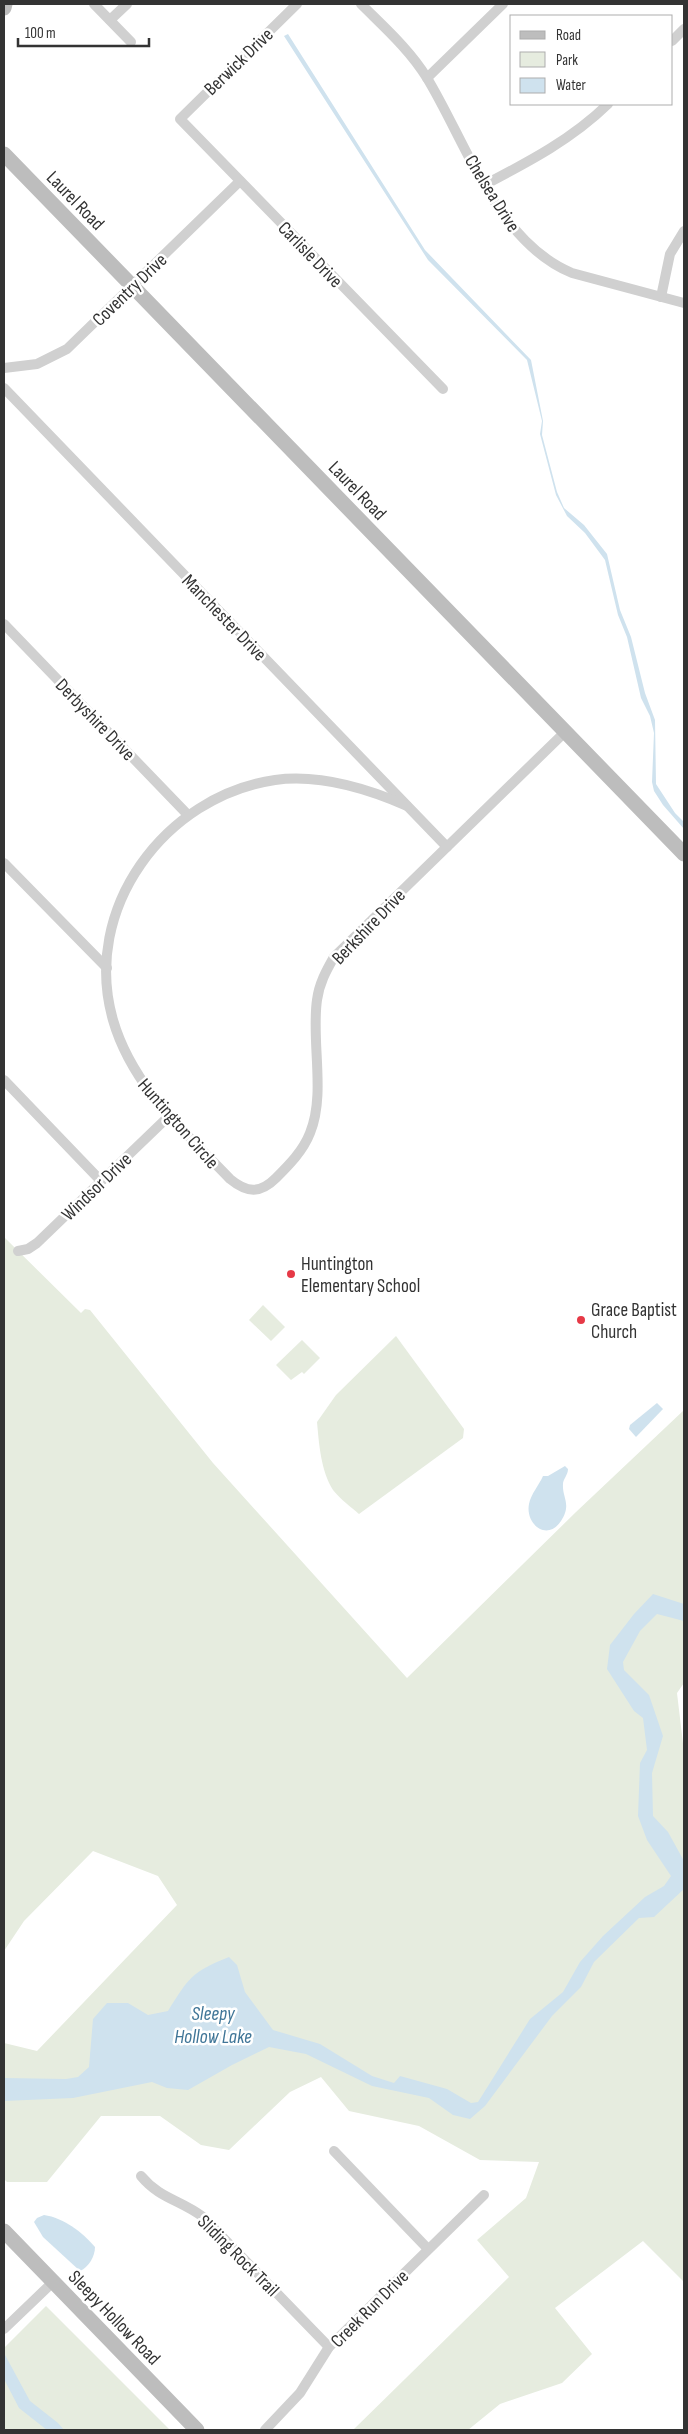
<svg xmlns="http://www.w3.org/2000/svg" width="688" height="2434" viewBox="0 0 688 2434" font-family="'Sofia Sans Condensed',sans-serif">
<rect width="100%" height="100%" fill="#fff"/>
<g fill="#e6ecdf">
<polygon points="4,1237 81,1313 85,1309 90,1310 213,1463 407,1678 576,1512 684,1410 684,1683 677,1693 684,1752 684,2282 643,2241 555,2308 592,2354 562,2383 500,2404 468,2430 353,2430 509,2277 477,2240 526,2198 539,2162 480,2160 419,2126 349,2111 321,2077 290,2092 229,2150 201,2145 160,2116 101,2116 47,2182 7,2182 4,2179 4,2043 37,2051 177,1905 158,1876 93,1851 24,1921 4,1951"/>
<polygon points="263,1305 285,1327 271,1341 249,1320"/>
<path d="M396,1336l68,93 -1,9 -104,76c-8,-7 -19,-15 -26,-24 -12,-19 -14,-46 -16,-68l19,-27z"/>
<polygon points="302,1340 320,1358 304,1374 302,1372 291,1380 276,1365"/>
<polygon points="46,2306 170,2430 4,2430 4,2348"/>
</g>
<g fill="#cfe2ee">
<polygon points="288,34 425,250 531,360 543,421 542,435 557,492 564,508 584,525 607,554 620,610 631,637 645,693 655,720 656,784 675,813 684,822 684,829 663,805 654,791 652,782 654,733 650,716 641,698 627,637 618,615 605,560 585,533 567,516 556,495 540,434 542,421 527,360 428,260 284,36"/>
<polygon points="657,1403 663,1409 636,1437 629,1429 630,1425"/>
<path d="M565,1466l3,3c0,6 -5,10 -5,15 -1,14 9,20 -2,37 -14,21 -36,3 -32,-17 2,-10 10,-19 14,-28h5z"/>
<path d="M653,1594l31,10v17l-27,-7 -17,17 -17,31 1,8 25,25 14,41 -11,37 1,43 15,16 16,29v28l-30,28 -15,1 -45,44 -13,25 -29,29 -67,90 -15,13 -17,-4 -24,-17 -57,-12 -66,-32 -37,-7 -37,18 -44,25 -21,-2 -15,-6 -79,16 -69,3v-23l62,1 12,-2 11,-10 4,-48 14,-16h21l20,12 20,-4c21,-33 23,-39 61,-54l8,8 8,27 28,38 47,14 52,32 22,7 6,-7 47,13 24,14 7,-1 52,-83 33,-27 17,-30 23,-26 42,-39 19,-11 7,-10 -24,-36 -9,-24 2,-53 7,-13 -4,-32 -9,-7 -27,-42 3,-24 24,-31z"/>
<path d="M44,2215c20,3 38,17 51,32 0,9 -6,20 -15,24l-37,-34 -9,-15 3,-4z"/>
<polygon points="4,2353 30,2401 58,2423 64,2430 47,2430 19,2408 4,2379"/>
</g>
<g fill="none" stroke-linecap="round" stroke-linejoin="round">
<g stroke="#d0d0d0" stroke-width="10">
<polyline points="94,4 131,42"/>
<polyline points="297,4 180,119 443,389"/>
<path d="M361,4c23,23 49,46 66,74 40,66 70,164 145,195l112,30"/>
<polyline points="110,20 127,4"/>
<polyline points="672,41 684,29"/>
<polyline points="427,78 503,4"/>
<path d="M486,184c44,-23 86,-45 122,-80"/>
<polyline points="661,297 670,254 684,231"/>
<polyline points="4,368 37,364 67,349 240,181"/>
<polyline points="4,388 447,847"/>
<polyline points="4,624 188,815"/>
<path d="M407,806c-41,-18 -88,-32 -132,-26 -110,16 -194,129 -162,240 19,66 71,111 117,159 17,14 30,15 46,-1 13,-13 27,-27 34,-45 16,-39 1,-92 7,-133 2,-16 9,-29 17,-43l231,-225"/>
<polyline points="4,863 107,968"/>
<polyline points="4,1080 101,1181"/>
<polyline points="18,1251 28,1249 37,1243 169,1116"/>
<polyline points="334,2151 428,2249"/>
<path d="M141,2176c19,23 40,24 62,41l126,130"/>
<polyline points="4,2329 53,2282"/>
<polyline points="265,2430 300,2393 329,2347 484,2195"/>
</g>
<g stroke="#bdbdbd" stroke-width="15">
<polyline points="4,8 5,4"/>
<polyline points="4,154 684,854"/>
<polyline points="4,2231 197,2430"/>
</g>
</g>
<g fill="#e63946" stroke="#fff" stroke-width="2">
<circle cx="291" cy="1274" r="5"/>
<circle cx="581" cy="1320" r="5"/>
</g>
<g text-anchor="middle" stroke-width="5" stroke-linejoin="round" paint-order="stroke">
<g font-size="19" fill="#333" stroke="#fff">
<text transform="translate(238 61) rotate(-44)" y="7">Berwick Drive</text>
<text transform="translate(493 193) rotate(58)" y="7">Chelsea Drive</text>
<text transform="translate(76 200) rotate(46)" y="7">Laurel Road</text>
<text transform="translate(311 254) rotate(46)" y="7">Carlisle Drive</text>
<text transform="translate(129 289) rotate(-44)" y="7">Coventry Drive</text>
<text transform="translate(358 490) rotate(46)" y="7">Laurel Road</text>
<text transform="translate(225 617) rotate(46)" y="7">Manchester Drive</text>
<text transform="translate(96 719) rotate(46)" y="7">Derbyshire Drive</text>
<text transform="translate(368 926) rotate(-46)" y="7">Berkshire Drive</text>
<text transform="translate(179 1123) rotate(49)" y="7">Huntington Circle</text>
<text transform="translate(96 1186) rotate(-44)" y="7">Windsor Drive</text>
<text transform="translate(239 2255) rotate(45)" y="7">Sliding Rock Trail</text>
<text transform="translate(369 2308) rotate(-45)" y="7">Creek Run Drive</text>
<text transform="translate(115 2317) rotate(46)" y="7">Sleepy Hollow Road</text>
</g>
<g font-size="19" fill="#333" stroke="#fff" text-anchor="start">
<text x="301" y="1270">Huntington<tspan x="301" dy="22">Elementary School</tspan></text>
<text x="591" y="1316">Grace Baptist<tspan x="591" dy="22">Church</tspan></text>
</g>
<g font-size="20" font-style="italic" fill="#3f7597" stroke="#fff">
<text x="213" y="2020">Sleepy<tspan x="213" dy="23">Hollow Lake</tspan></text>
</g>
</g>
<rect width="688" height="2434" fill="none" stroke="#333333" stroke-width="10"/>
<rect x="510" y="15" width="162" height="90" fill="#ffffff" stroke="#adadad"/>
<rect x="520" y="31" width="25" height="8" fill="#bdbdbd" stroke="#adadad"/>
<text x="556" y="40" font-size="15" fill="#333333">Road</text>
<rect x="520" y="52" width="25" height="15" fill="#e6ecdf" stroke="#adadad"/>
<text x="556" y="65" font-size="15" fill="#333333">Park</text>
<rect x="520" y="78" width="25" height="15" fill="#cfe2ee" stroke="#adadad"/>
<text x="556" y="90" font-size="15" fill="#333333">Water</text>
<path d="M18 38v8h131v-8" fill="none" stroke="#333333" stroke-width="2.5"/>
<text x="25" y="38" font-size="15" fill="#333333" stroke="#ffffff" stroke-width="4" paint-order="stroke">100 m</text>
</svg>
